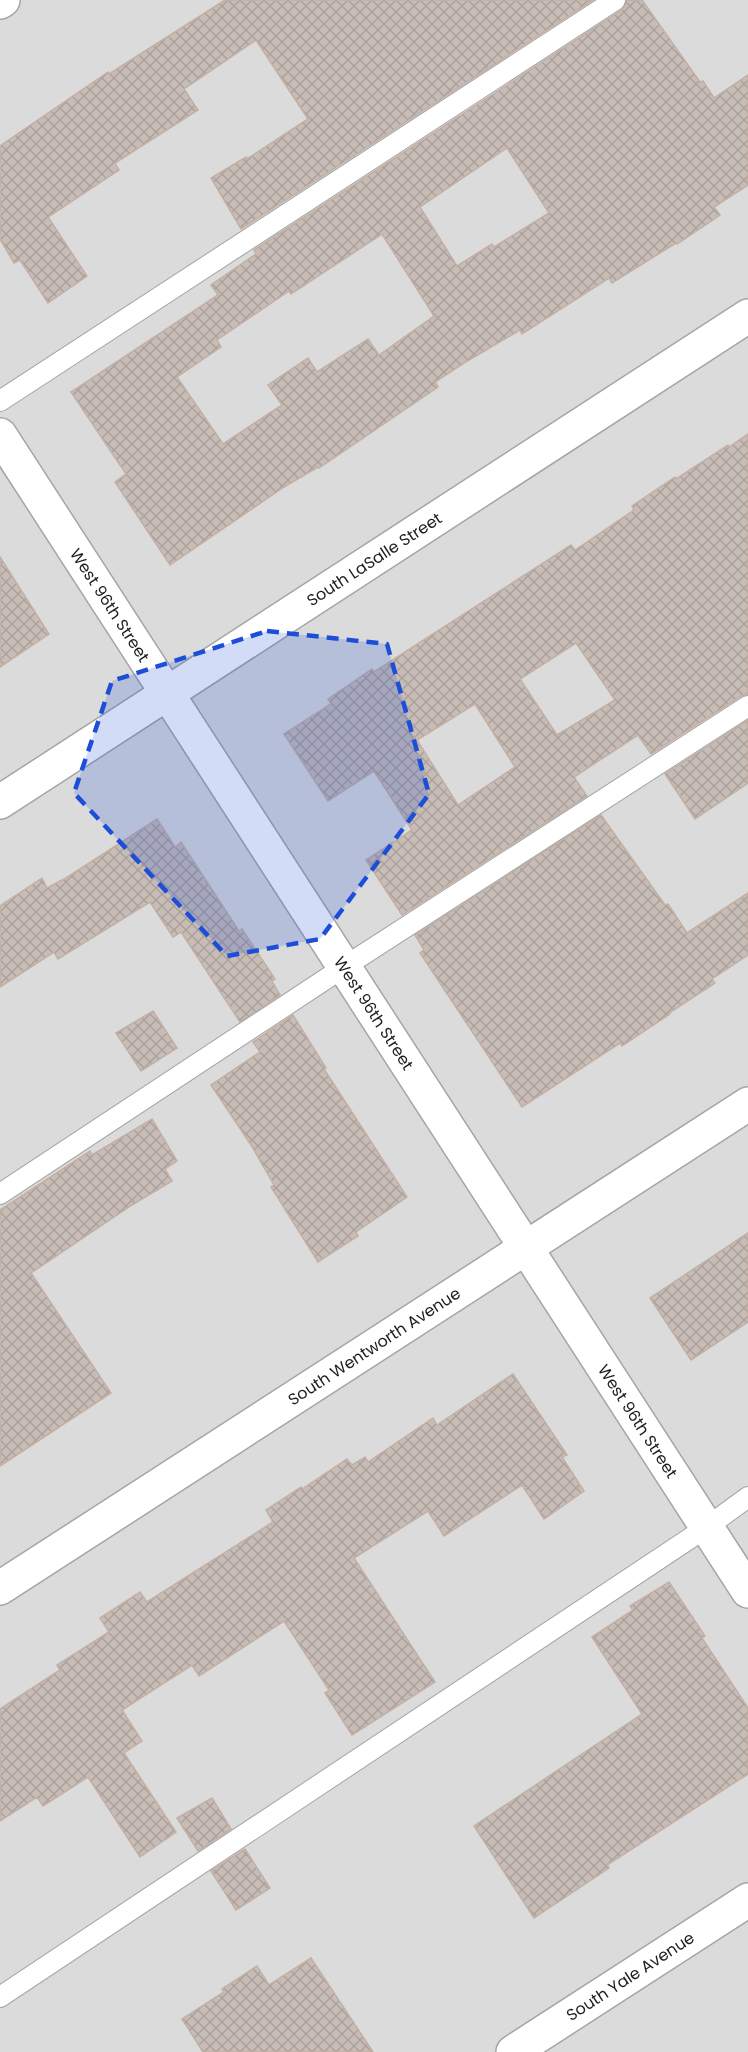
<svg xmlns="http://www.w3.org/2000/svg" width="748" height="2052" viewBox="0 0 748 2052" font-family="Poppins,sans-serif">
<defs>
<pattern id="building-cross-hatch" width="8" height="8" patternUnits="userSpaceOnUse" patternTransform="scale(1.5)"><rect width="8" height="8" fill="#c8bcb6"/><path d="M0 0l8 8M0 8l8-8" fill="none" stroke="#aba19c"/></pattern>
</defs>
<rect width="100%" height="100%" fill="#f0ebe3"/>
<rect fill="#dcdbdb" x="0" y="0" width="748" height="2052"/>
<g fill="url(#building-cross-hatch)" stroke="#c3b0a4" stroke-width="1.5" fill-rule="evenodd">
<polygon points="225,0 593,0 241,229 211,178 246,157 247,159 308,119 256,40 184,89 198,110 115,163 119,170 48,217 87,276 48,303 20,260 14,263 0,239 0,146 108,72 109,74"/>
<path d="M627,0h15l58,82 3,-1 11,17 34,-23v110l-34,22 6,8 -43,29 -1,-1 -64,40 -3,-5 -87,56 -2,-4 -56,33 -29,19 3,5 -119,81 -1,-1 -34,20 -114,78 -55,-83 11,-8 -55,-82 147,-97 -7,-10 45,-31 -2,-4 368,-240zM507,148l42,65 -55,34 -2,-3 -35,22 -37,-59zM382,234l52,82 -55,39 -11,-16 -51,33 -9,-14 -40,27 14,20 -59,39 -46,-67 44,-30 -4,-7 72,-49 2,3z"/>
<path d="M748,434v260l-7,2 -90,58 -13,-19 -64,42 13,19 -185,119 -36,-55 46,-30 -38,-59 -46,30 -44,-67 47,-30 -3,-5 44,-30 2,3 197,-127 4,5 59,-40 -2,-4 43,-29 1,2 52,-34 1,2zM576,643l39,57 -58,35 -37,-56zM475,704l40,63 -57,38 -41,-65z"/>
<polygon points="0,557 49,634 0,667"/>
<polygon points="748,720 748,783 695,819 665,774"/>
<polygon points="601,815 665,905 668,904 687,933 748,893 748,955 712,979 715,983 669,1013 670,1014 622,1046 620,1043 522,1107 420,953 424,950 415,935"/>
<polygon points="157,819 175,847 181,842 239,931 242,929 275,979 272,981 280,995 240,1022 181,932 173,937 150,902 58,959 54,952 0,987 0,906 42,878 47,888 66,878"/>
<polygon points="153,1011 177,1048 141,1071 116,1033"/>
<polygon points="293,1015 326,1068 324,1069 407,1197 356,1232 358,1236 318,1262 271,1187 274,1185 251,1145 211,1085 260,1052 253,1042"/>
<polygon points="152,1119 177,1161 165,1169 172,1181 132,1205 31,1273 111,1393 0,1466 0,1210 90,1151 92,1155"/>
<polygon points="748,1233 748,1322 691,1360 650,1298"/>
<polygon points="513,1374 567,1455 562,1457 584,1491 544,1519 522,1485 444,1536 428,1511 354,1558 435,1682 352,1735 325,1693 329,1690 284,1621 199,1676 192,1665 122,1710 142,1741 124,1753 176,1832 140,1857 88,1777 43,1806 37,1797 0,1821 0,1709 60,1670 57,1665 109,1632 100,1618 140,1592 147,1602 273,1522 266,1510 301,1487 302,1489 347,1459 352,1465 365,1457 368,1462 433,1418 437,1425"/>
<polygon points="669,1582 705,1636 702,1638 748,1708 748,1774 607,1865 609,1868 534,1918 474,1826 642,1714 592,1637 633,1610 630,1606"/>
<polygon points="212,1798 231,1829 198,1851 177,1818"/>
<polygon points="245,1849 270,1888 236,1910 211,1871"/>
<polygon points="311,1958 373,2052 203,2052 182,2019 224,1992 222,1989 257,1966 269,1985"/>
</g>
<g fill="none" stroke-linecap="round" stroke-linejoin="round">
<defs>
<g id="service">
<polyline points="0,401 615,0"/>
<polyline points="0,1194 344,967 748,706"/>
<polyline points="0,1997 707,1527 748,1497"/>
</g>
<g id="minor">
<polyline points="0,2 3,0"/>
<polyline points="0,435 748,1591"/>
<polyline points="0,802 748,316"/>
<polyline points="513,2052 748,1900"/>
</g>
<polyline id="tertiary" points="0,1588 748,1104"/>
</defs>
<use href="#service" stroke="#a5a5a5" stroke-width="22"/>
<use href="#minor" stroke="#a5a5a5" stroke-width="36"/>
<use href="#tertiary" stroke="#a5a5a5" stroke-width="36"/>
<use href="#service" stroke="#fff" stroke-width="20"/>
<use href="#minor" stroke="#fff" stroke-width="33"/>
<use href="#tertiary" stroke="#fff" stroke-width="33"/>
</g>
<path fill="#1d4ed8" fill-opacity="0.2" stroke="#1d4ed8" stroke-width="4.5" stroke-dasharray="12 8" stroke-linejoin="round" d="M267,631l120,13 42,150 -109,145 -93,17 -153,-163 38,-112z"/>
<g text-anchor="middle" stroke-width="5" stroke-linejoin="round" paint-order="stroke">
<g font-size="16" fill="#1e1e1e" stroke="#fff">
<text transform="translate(374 559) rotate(-33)" y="6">South LaSalle Street</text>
<text transform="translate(110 605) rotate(57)" y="6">West 96th Street</text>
<text transform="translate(374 1013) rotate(57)" y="6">West 96th Street</text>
<text transform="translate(374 1346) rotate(-33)" y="6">South Wentworth Avenue</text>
<text transform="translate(638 1421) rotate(57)" y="6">West 96th Street</text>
<text transform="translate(630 1976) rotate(-33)" y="6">South Yale Avenue</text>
</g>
</g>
</svg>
